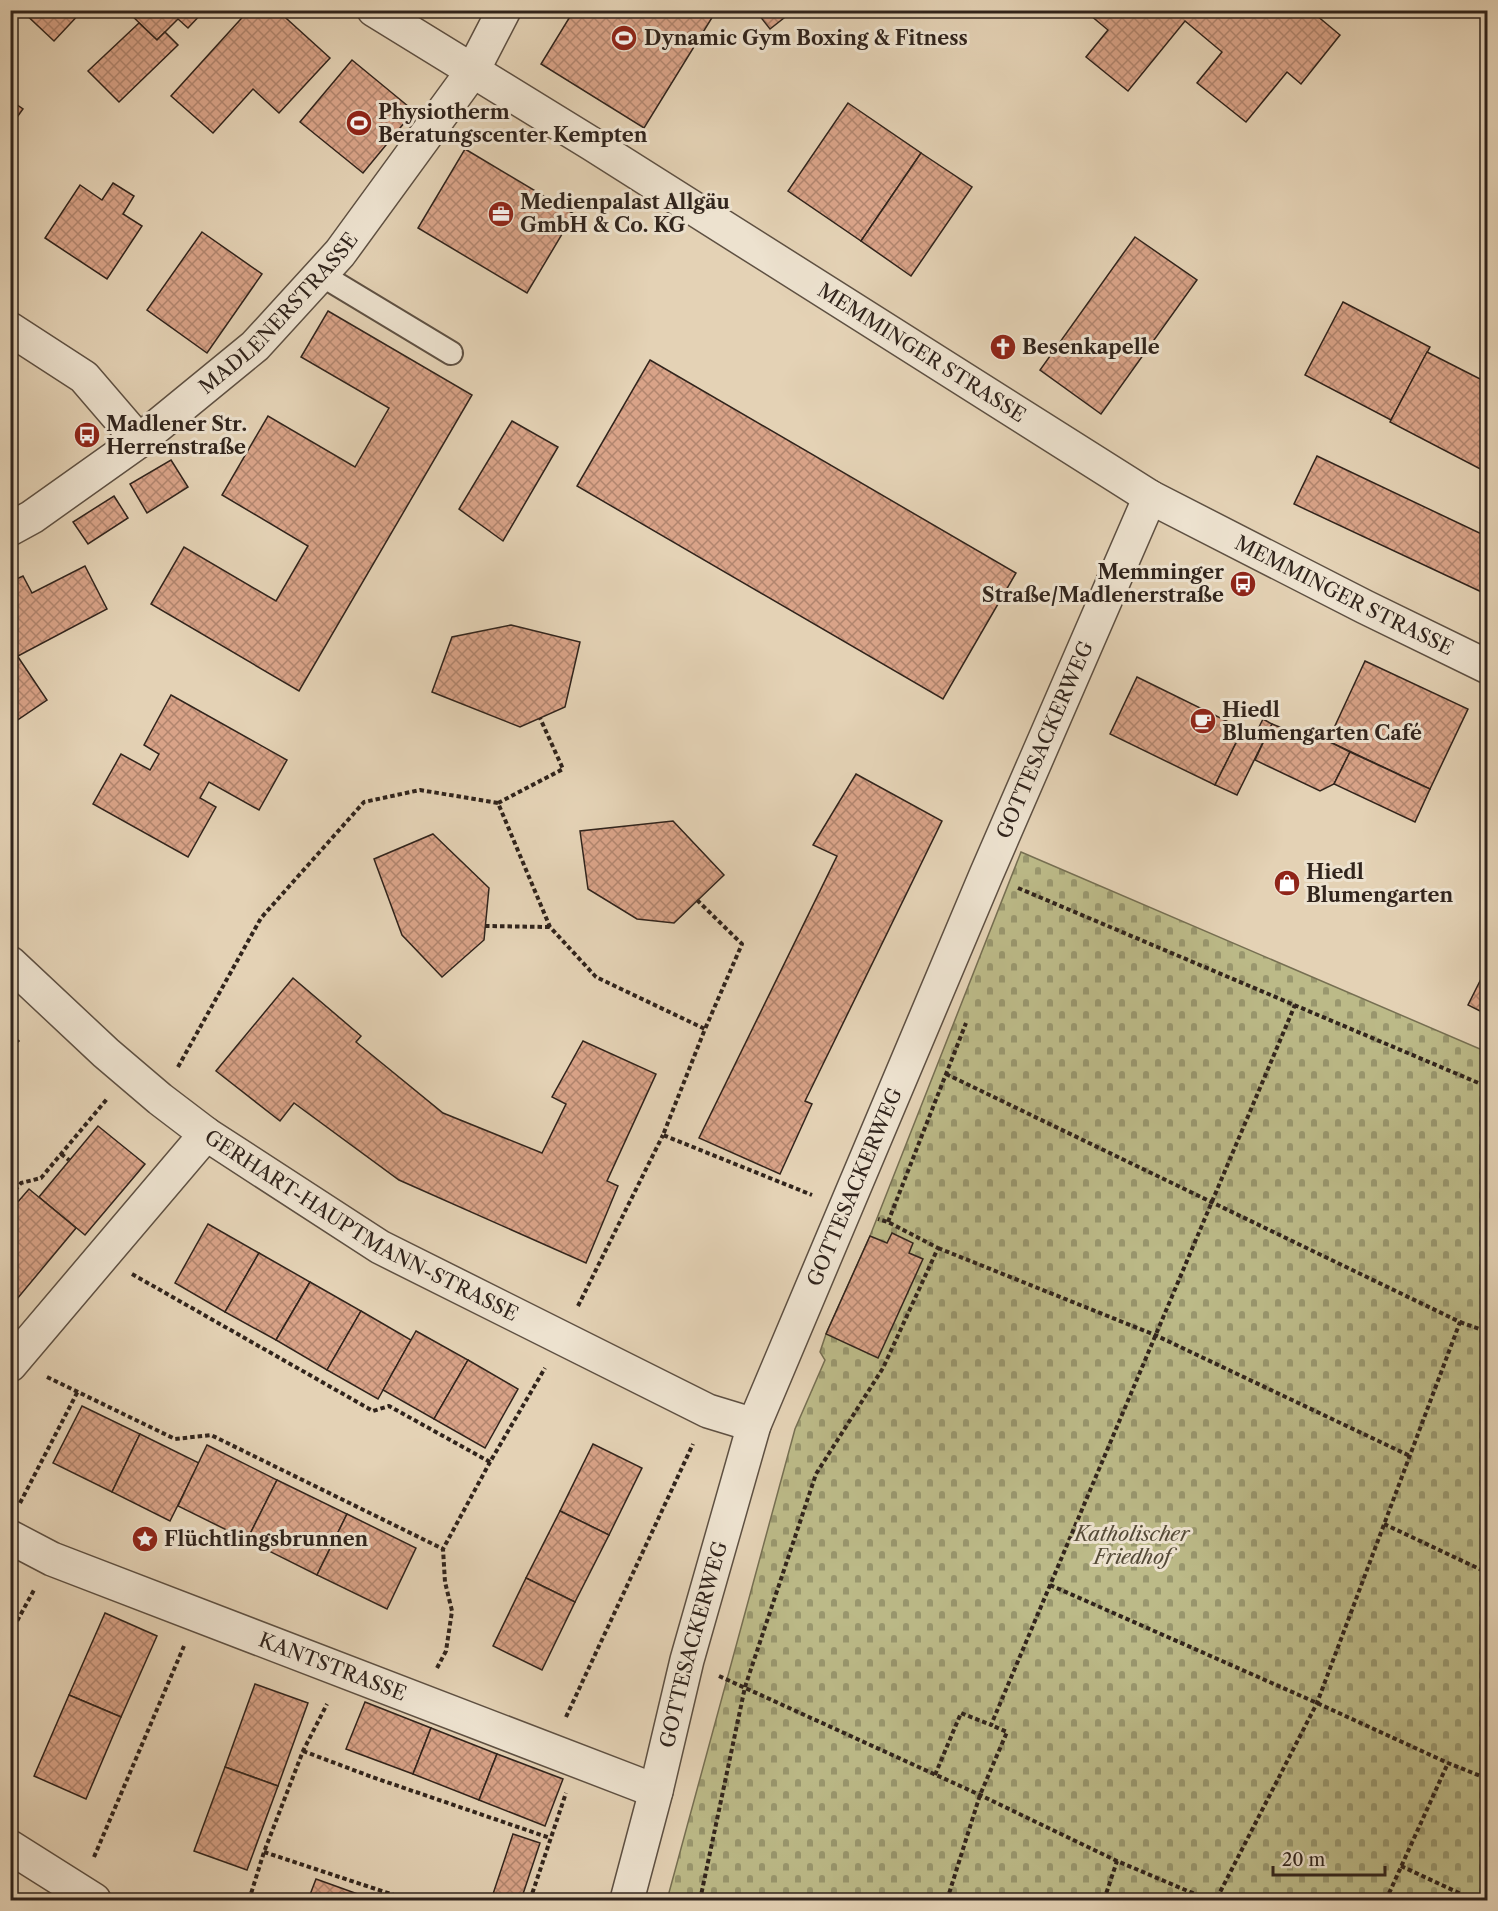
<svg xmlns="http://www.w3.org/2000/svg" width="1498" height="1911" viewBox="0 0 1498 1911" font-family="'Libre Caslon Text',serif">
<defs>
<pattern id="cemetery-stones" width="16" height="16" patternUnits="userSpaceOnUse" patternTransform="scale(1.5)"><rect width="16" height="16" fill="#bcba88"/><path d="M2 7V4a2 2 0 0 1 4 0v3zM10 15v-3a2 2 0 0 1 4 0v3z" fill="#99976e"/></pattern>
<pattern id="building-cross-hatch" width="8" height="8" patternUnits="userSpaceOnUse" patternTransform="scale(1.5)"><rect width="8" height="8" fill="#d9a388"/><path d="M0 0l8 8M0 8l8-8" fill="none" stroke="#b1856e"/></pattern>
</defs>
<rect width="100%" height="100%" fill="#e4d2b5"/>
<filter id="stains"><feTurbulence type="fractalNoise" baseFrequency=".00333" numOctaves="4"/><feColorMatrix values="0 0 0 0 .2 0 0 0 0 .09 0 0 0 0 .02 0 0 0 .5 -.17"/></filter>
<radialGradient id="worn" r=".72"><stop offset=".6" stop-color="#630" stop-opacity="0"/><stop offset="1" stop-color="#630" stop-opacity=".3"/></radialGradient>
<polygon fill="url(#cemetery-stones)" stroke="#766f52" stroke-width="1.5" points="1021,852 1487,1052 1487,1900 667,1900 795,1429 825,1360 820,1352 826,1334 870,1236"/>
<g fill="url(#building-cross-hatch)" stroke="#31241c" stroke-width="1.5">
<polygon points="21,10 83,10 54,41"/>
<polygon points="126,10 205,10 188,28 178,19 157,40"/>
<polygon points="249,10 277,10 330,58 279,113 253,89 213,133 171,96"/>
<polygon points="574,10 703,10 713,16 644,128 541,64"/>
<polygon points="755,10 794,10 770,29"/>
<polygon points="1084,10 1310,10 1340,35 1301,84 1287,72 1246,122 1197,83 1222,52 1185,21 1128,91 1086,57 1108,30"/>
<polygon points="139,23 157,40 165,32 178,45 119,102 88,71"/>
<polygon points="352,60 414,111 363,173 300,122"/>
<polygon points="10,100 23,109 10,127"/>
<polygon points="848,103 921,153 861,241 788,191"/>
<polygon points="465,149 574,214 527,293 418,228"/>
<polygon points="921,153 972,187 911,276 861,241"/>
<polygon points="113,183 134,196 123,214 142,226 107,279 45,238 80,185 102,200"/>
<polygon points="202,232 262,274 207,353 147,310"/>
<polygon points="1135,237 1197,280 1101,414 1040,370"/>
<polygon points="1343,302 1430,347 1391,420 1305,375"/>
<polygon points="328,311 472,395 299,691 151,604 184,547 276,601 308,546 222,495 268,416 355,467 389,408 301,357"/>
<polygon points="1427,352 1488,383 1488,473 1390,422"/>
<polygon points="650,360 1016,573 943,699 577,486"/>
<polygon points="512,421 558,447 503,541 459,509"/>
<polygon points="1317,456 1488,537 1488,595 1294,504"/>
<polygon points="171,460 188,487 147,513 130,484"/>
<polygon points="114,496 128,518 88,544 73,522"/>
<polygon points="85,566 107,609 18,656 10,645 10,582 23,576 32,593"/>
<polygon points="511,625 580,642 565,707 520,727 432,692 452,637"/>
<polygon points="10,645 47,700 10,725"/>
<polygon points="1365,661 1468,709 1430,789 1328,741"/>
<polygon points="1137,677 1243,729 1215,785 1110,734"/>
<polygon points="171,695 287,760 259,810 209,782 200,798 216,807 188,857 93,804 121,754 150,770 159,754 144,745"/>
<polygon points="1263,719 1272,724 1237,795 1215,785 1243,729 1255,735"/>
<polygon points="1272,724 1314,741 1328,741 1350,752 1334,784 1320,791 1255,760"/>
<polygon points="1350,752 1430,789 1415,822 1334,784"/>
<polygon points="856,774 942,821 805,1101 812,1104 780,1174 699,1138 837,856 813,845"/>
<polygon points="673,821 724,875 674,923 637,919 588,889 580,831"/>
<polygon points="433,834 489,888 484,940 442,977 402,935 374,859"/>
<polygon points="1488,965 1488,1015 1468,1005"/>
<polygon points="293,978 361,1036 356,1042 443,1113 542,1153 566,1104 552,1097 583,1041 656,1074 607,1181 618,1186 586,1263 399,1180 294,1103 280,1121 216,1071"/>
<polygon points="10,1033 19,1041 10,1049"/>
<polygon points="98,1126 145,1164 85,1235 39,1197"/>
<polygon points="29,1189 76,1228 17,1299 10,1293 10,1211"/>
<polygon points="208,1224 259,1253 225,1312 175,1283"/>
<polygon points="892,1233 913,1243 909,1253 923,1259 878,1358 826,1334 870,1236 887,1243"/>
<polygon points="259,1253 310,1282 276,1340 225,1312"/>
<polygon points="310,1282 361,1311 327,1370 276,1340"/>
<polygon points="361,1311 411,1340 378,1399 327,1370"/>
<polygon points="416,1331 468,1360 434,1419 383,1390"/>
<polygon points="468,1360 518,1389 485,1448 434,1419"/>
<polygon points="82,1406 140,1434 112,1492 53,1463"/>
<polygon points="140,1434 199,1463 170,1521 112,1492"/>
<polygon points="593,1444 642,1468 609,1535 560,1511"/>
<polygon points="207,1445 277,1480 247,1540 178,1506"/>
<polygon points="277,1480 347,1514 317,1575 247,1540"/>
<polygon points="560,1511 609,1535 575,1602 526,1578"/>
<polygon points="347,1514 416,1548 387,1609 317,1575"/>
<polygon points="526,1578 575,1602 542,1670 493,1646"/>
<polygon points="105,1613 157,1636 121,1717 69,1695"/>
<polygon points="255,1684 308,1703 278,1786 225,1767"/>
<polygon points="69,1695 121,1717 86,1799 34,1776"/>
<polygon points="365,1702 431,1728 413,1774 346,1749"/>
<polygon points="431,1728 497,1754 479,1800 413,1774"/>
<polygon points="497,1754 563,1779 545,1826 479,1800"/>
<polygon points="225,1767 278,1786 247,1870 194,1851"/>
<polygon points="513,1834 540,1843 521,1900 491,1900"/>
<polygon points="316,1879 366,1897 365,1900 308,1900"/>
</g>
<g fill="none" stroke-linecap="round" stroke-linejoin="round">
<defs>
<polyline id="service" points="320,274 451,353"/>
<g id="minor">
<polyline points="10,329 84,377 139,441"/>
<path id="s1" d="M10,529l22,-12 107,-76 116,-95 85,-93 132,-181 32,-62"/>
<path id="s2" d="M10,963l96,90 54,46 46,35 174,113 328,164 46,14"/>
<polyline points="10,1365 206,1134"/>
<path id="s3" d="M10,1537l42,22 604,232"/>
<path id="s4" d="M627,1900l29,-109 31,-131 67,-235 232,-550 164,-378"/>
</g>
<g id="tertiary">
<path id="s5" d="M374,10l218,134 558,353 215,110 123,60"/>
<polyline points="10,1847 94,1900"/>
</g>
</defs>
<use href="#service" stroke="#5e5042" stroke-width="26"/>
<use href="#minor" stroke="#5e5042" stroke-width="36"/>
<use href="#tertiary" stroke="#5e5042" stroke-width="36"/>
<g stroke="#31241c" stroke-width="4" stroke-dasharray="4.5 3" stroke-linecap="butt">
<polyline points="498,803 563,769 540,718"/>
<polyline points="1018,888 1488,1087"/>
<polyline points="697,900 742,944 705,1029"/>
<polyline points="485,926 550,927"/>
<polyline points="178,1067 261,918 364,802 420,790 498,803 550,927 596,977 705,1029 663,1135 812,1195"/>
<polyline points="946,1074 1460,1322 1317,1703 1216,1900"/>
<polyline points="61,1154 69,1160"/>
<polyline points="10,1196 21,1183 41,1178 107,1099"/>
<polyline points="888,1222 966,1023"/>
<polyline points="938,1248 1155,1335 1410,1456"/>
<polyline points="132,1274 373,1411 389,1406 490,1462 545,1368"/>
<polyline points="578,1306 663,1135"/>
<polyline points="1460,1322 1488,1332"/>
<polyline points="47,1377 175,1439 211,1435 443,1549"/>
<polyline points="20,1503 78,1391"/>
<polyline points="1384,1524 1488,1573"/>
<polyline points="1050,1585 1317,1703 1448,1763 1488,1779"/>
<polyline points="10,1634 34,1590"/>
<polyline points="437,1668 446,1651 452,1611 445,1582 443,1549 490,1462"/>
<polyline points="719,1676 980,1795 1117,1861 1209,1900"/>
<polyline points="566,1717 693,1444"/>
<polyline points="303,1751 372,1777 550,1838"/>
<polyline points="935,1775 961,1713 991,1725 1295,1005"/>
<polyline points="264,1852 409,1900"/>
<polyline points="94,1857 184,1646"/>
<polyline points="1401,1866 1474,1900"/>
<polyline points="249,1900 264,1852 303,1751 327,1704"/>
<polyline points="530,1900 566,1793"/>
<polyline points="700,1900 745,1687 816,1474 883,1368 938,1248 888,1222 878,1219"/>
<polyline points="947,1900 980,1795 1007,1732 991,1725"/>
<polyline points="1104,1900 1117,1861"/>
<polyline points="1386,1900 1448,1763"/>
</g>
<use href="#service" stroke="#ede2cf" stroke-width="22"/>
<use href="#minor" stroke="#ede2cf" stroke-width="33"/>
<use href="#tertiary" stroke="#ede2cf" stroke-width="33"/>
</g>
<defs>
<symbol id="stadium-disc" viewBox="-11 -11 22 22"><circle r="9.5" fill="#8f2418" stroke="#ede2cf"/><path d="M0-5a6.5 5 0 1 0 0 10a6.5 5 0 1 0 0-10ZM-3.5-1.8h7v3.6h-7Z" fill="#fff"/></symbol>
<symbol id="office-disc" viewBox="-11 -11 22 22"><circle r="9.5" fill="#8f2418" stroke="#ede2cf"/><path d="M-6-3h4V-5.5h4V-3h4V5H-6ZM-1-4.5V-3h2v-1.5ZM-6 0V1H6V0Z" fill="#fff"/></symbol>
<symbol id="church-disc" viewBox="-11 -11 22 22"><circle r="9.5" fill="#8f2418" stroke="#ede2cf"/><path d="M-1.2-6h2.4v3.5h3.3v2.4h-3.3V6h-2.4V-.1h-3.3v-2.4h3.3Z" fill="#fff"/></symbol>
<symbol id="bus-disc" viewBox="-11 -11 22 22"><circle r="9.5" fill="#8f2418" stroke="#ede2cf"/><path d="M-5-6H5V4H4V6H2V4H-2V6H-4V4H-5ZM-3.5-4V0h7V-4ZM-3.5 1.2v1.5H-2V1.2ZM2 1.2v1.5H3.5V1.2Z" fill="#fff"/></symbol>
<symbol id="cafe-disc" viewBox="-11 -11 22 22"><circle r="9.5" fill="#8f2418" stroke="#ede2cf"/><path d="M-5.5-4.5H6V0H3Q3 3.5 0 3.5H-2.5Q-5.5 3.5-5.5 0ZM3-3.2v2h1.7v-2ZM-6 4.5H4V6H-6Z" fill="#fff"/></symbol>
<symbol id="shop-disc" viewBox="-11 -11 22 22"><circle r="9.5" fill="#8f2418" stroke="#ede2cf"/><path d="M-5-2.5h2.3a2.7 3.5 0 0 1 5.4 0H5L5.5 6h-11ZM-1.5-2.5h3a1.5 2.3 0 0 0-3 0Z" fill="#fff"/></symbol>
<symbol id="sight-disc" viewBox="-11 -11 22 22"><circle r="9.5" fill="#8f2418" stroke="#ede2cf"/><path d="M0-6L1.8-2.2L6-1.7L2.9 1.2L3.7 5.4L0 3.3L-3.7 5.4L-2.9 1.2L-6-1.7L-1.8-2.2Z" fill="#fff"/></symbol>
</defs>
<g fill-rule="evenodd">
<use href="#stadium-disc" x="609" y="23" width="30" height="30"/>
<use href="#stadium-disc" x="344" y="108" width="30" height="30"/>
<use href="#office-disc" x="486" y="199" width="30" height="30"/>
<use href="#church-disc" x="988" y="332" width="30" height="30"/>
<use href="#bus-disc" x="72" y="420" width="30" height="30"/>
<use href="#bus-disc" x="1228" y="569" width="30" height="30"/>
<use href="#cafe-disc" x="1188" y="706" width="30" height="30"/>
<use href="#shop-disc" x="1272" y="868" width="30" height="30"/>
<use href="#sight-disc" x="130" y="1524" width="30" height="30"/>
</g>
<g text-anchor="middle" stroke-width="6" stroke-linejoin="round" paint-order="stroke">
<g font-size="20" font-weight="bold" fill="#31241c" stroke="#ede2cf" text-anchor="start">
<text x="644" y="45">Dynamic Gym Boxing &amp; Fitness</text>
<text x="378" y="119">Physiotherm<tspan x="378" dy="23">Beratungscenter Kempten</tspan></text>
<text x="520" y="209">Medienpalast Allgäu<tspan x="520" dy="23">GmbH &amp; Co. KG</tspan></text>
<text x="1022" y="354">Besenkapelle</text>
<text x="106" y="431">Madlener Str.<tspan x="106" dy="23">Herrenstraße</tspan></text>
<text x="1224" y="579" text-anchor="end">Memminger<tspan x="1224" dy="23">Straße/Madlenerstraße</tspan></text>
<text x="1222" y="717">Hiedl<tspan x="1222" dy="23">Blumengarten Café</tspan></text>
<text x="1306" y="879">Hiedl<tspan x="1306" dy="23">Blumengarten</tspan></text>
<text x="164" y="1546">Flüchtlingsbrunnen</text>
</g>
<g font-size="20" fill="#31241c" stroke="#ede2cf">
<text dy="7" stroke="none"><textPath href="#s1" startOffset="346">MADLENERSTRASSE</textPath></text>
<text dy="7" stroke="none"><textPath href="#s5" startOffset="646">MEMMINGER STRASSE</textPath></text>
<text dy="7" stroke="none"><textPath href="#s5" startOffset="1134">MEMMINGER STRASSE</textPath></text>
<text dy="7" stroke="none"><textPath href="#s4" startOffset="1236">GOTTESACKERWEG</textPath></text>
<text dy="7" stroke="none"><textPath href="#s4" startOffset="750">GOTTESACKERWEG</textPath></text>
<text dy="7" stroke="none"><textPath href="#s2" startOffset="441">GERHART-HAUPTMANN-STRASSE</textPath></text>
<text dy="7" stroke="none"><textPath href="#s4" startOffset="264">GOTTESACKERWEG</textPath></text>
<text dy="7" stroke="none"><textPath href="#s3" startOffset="348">KANTSTRASSE</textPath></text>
</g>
<g font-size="20" font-style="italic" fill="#544a37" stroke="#ede2cf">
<text x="1132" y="1541">Katholischer<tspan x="1132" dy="23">Friedhof</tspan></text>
</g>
</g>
<rect width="1498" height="1911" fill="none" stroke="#e4d2b5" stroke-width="36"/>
<rect x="12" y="12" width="1474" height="1887" fill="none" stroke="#31241c" stroke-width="3"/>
<rect x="18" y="18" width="1462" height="1875" fill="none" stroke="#31241c" stroke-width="1.5"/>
<path d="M1273 1866v9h112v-9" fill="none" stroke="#31241c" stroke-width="3"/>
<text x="1282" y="1866" font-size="18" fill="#31241c" stroke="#ede2cf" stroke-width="4.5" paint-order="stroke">20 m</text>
<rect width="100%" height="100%" filter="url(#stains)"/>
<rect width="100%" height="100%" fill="url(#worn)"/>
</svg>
